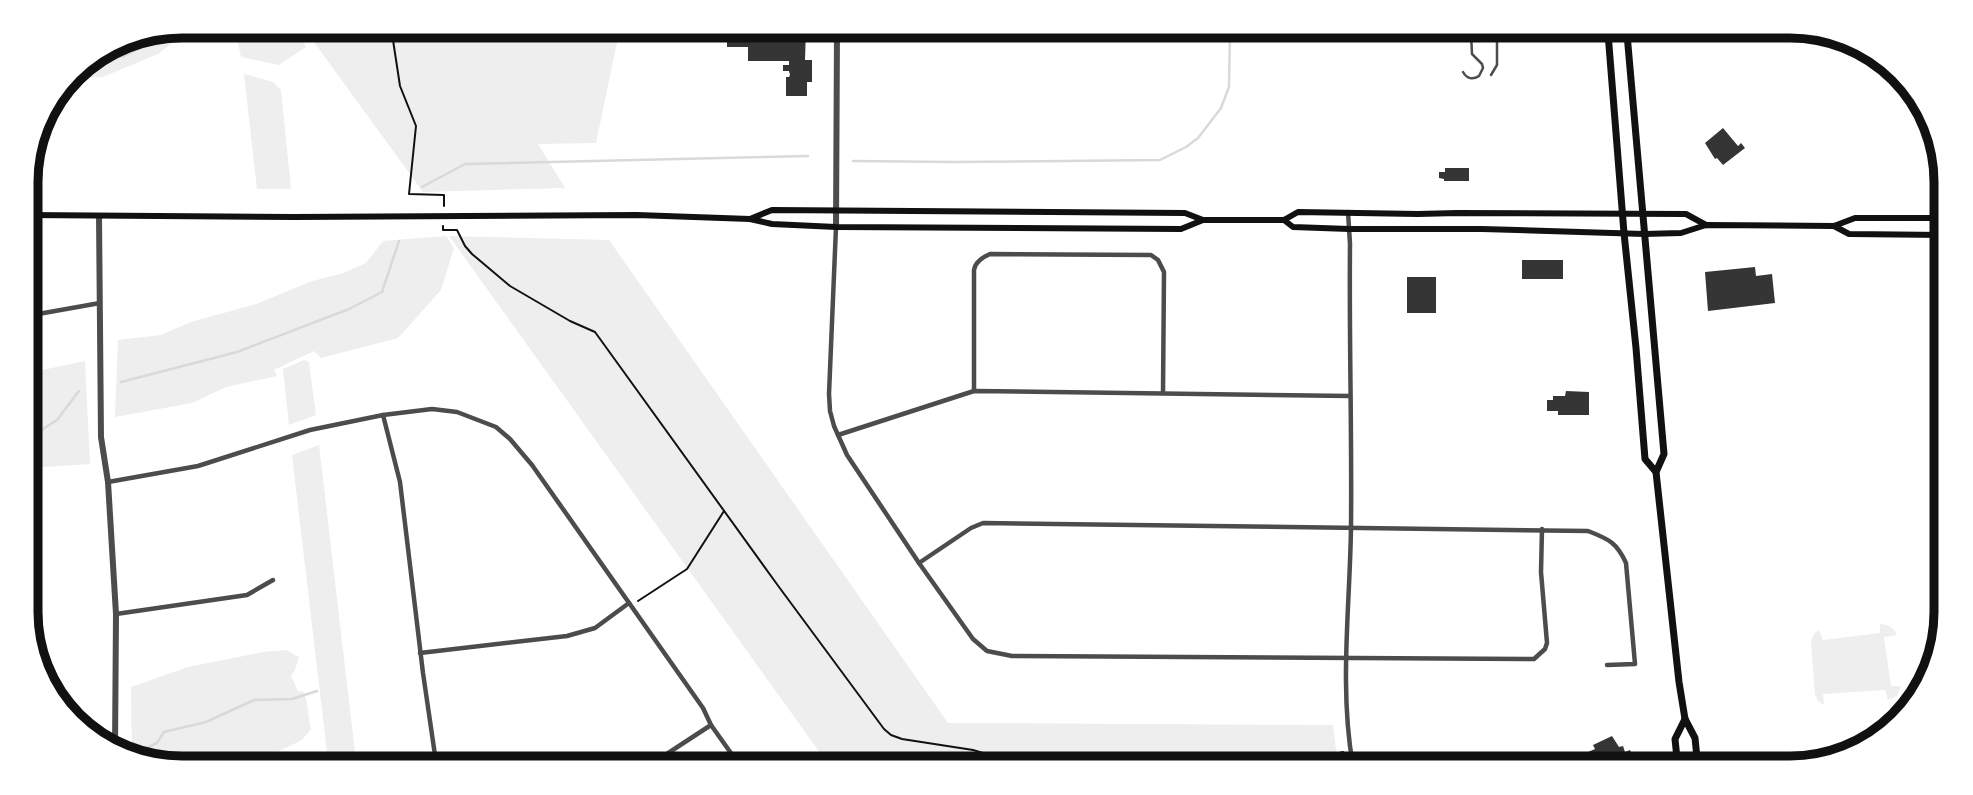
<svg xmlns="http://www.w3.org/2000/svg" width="1973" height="795" viewBox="0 0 1973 795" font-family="'Public Sans',sans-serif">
<rect width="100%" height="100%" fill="#fff"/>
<g fill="#eee">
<polygon points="182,26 194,26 158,54 103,77 69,79 79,65 123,38"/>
<polygon points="235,27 293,27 306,47 279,65 241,57"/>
<polygon points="303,27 620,28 596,143 538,144 565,188 423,192"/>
<polygon points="244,74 273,82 281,90 291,189 257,189"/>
<polygon points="446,236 454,248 441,290 398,338 321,358 314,351 274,370 277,376 226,387 192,403 115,417 118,340 161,335 191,322 256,304 312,281 341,274 366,263 383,241"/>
<polygon points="449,236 609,240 948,723 1333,725 1338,766 828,764"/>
<polygon points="304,360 309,362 316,415 289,425 283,369"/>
<polygon points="85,361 90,464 28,468 28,373"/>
<polygon points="319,445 356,761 328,761 292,455"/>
<path d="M1880,624c9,1 13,3 17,11l-13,2 7,49h10l-4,10 -9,4 -3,-10 -62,4 1,11 -6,-4 -3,-6 -4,-53 3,-8 5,-4 4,10 57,-7z"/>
<path d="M286,650l13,7 -4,13 -4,6 7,15 6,1c5,12 3,24 7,37l-9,11 -43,21 -127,-1 -1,-73 57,-20 75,-15z"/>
</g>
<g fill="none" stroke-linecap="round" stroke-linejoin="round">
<g stroke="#d9d9d9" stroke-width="2.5">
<polyline points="79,66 124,56 156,40 169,29"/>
<polyline points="853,161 954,162 1160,160 1186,147 1198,138 1221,108 1229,87 1230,32"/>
<polyline points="422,187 465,164 808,156"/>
<polyline points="121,382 237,352 349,309 382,292 399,241"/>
<polyline points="28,442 33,440 43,429 57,420 79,391"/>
<polyline points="130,756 157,743 164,732 206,722 254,700 292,699 317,691"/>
</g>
</g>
<g fill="#353535">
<polygon points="727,29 806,29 805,60 812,60 812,82 807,82 807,96 786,96 786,77 789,77 790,75 789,71 783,71 783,65 789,65 789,61 748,61 748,47 727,47"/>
<polygon points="1723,128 1738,146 1741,143 1745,148 1723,165 1717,158 1715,159 1705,143"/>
<polygon points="1445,168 1469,168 1469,181 1444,181 1444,179 1439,178 1439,172 1445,172"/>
<rect x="1522" y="260" width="41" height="19"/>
<polygon points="1755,267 1756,276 1772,274 1775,303 1708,311 1705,272"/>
<rect x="1407" y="277" width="29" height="36"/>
<polygon points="1566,391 1589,392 1589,415 1558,415 1558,411 1547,411 1547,400 1553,400 1553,396 1565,396"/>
<polygon points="1612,736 1619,747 1623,746 1625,752 1630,750 1634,760 1630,762 1632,768 1582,767 1581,765 1584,764 1581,755 1595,749 1593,745"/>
</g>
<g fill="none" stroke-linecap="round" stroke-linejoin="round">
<g stroke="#111" stroke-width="2">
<polyline points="391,27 400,86 416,126 409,194 444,195 444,206"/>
<polyline points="443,226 443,230 457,230 465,246 472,254 510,286 570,321 595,332 779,587 884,729 891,735 902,739 973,750 983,753 994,765"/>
<polyline points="638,601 687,569 724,511"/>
<polyline points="1310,766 1319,759 1343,752"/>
</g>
<g stroke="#4c4c4c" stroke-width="2.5">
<path d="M1463,72c4,7 10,8 16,4l4,-8 -1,-4 -10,-10 -1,-21"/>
<polyline points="1491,75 1497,65 1497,33"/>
</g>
<g stroke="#4c4c4c" stroke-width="4.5">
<polyline points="1934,137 1938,172 1945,182"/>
<path d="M1348,212l2,32c-1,94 2,189 1,283 -1,79 -12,161 2,239"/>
<polyline points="836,227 829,394 830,411 834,426 847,455 919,563 973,639 987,651 1012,656 1534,659 1545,649 1547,643 1541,572 1542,529"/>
<polyline points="27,316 100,303"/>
<path d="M974,391v-121c1,-8 9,-13 16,-16l161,1 7,5 6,12 -1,121"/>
<polyline points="383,415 400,482 423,673 436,762"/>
<polyline points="838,435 974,391 1350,396"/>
<polyline points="108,482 198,466 310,430 383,415 432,409 457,412 496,427 510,439 532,465 703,708 711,725 738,763"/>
<path d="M919,563l52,-35 12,-5 605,8c21,8 29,12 38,32l9,101 -28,1"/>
<polyline points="116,614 247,595 273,580"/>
<polyline points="420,653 567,636 595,628 629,603"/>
<polyline points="653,763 711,725"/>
</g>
<g stroke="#4c4c4c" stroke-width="6">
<polyline points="99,216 101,437 108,482 116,614 115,749"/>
<polyline points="836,227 837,30"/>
</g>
<g stroke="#111" stroke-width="6">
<polyline points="27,215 294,217 637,215 750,219 772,224 836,227 1181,229 1203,220 1284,220 1298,212 1418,214 1457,213 1686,214 1706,225"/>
<polyline points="750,219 772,210 1185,213 1203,220"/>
<polyline points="1284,220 1293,227 1349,229 1482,229 1644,234 1681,233 1706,225 1834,226 1855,218 1945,218"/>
<polyline points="1834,226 1849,234 1944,235"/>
</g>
<g stroke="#111" stroke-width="7">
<polyline points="1608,33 1624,233 1636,348 1645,459 1656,472"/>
<polyline points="1627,34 1664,454 1656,472 1679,682 1685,719 1695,738 1698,768"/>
<polyline points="1678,768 1675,739 1685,719"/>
</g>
</g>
<path d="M0 0H1973V795H0ZM182 38H1790A144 144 0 0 1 1934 182V612A144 144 0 0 1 1790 756H182A144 144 0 0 1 38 612V182A144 144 0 0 1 182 38Z" fill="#fff" fill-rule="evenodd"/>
<path fill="none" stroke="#111" stroke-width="9" d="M182 38H1790A144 144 0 0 1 1934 182V612A144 144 0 0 1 1790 756H182A144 144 0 0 1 38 612V182A144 144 0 0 1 182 38Z"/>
</svg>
